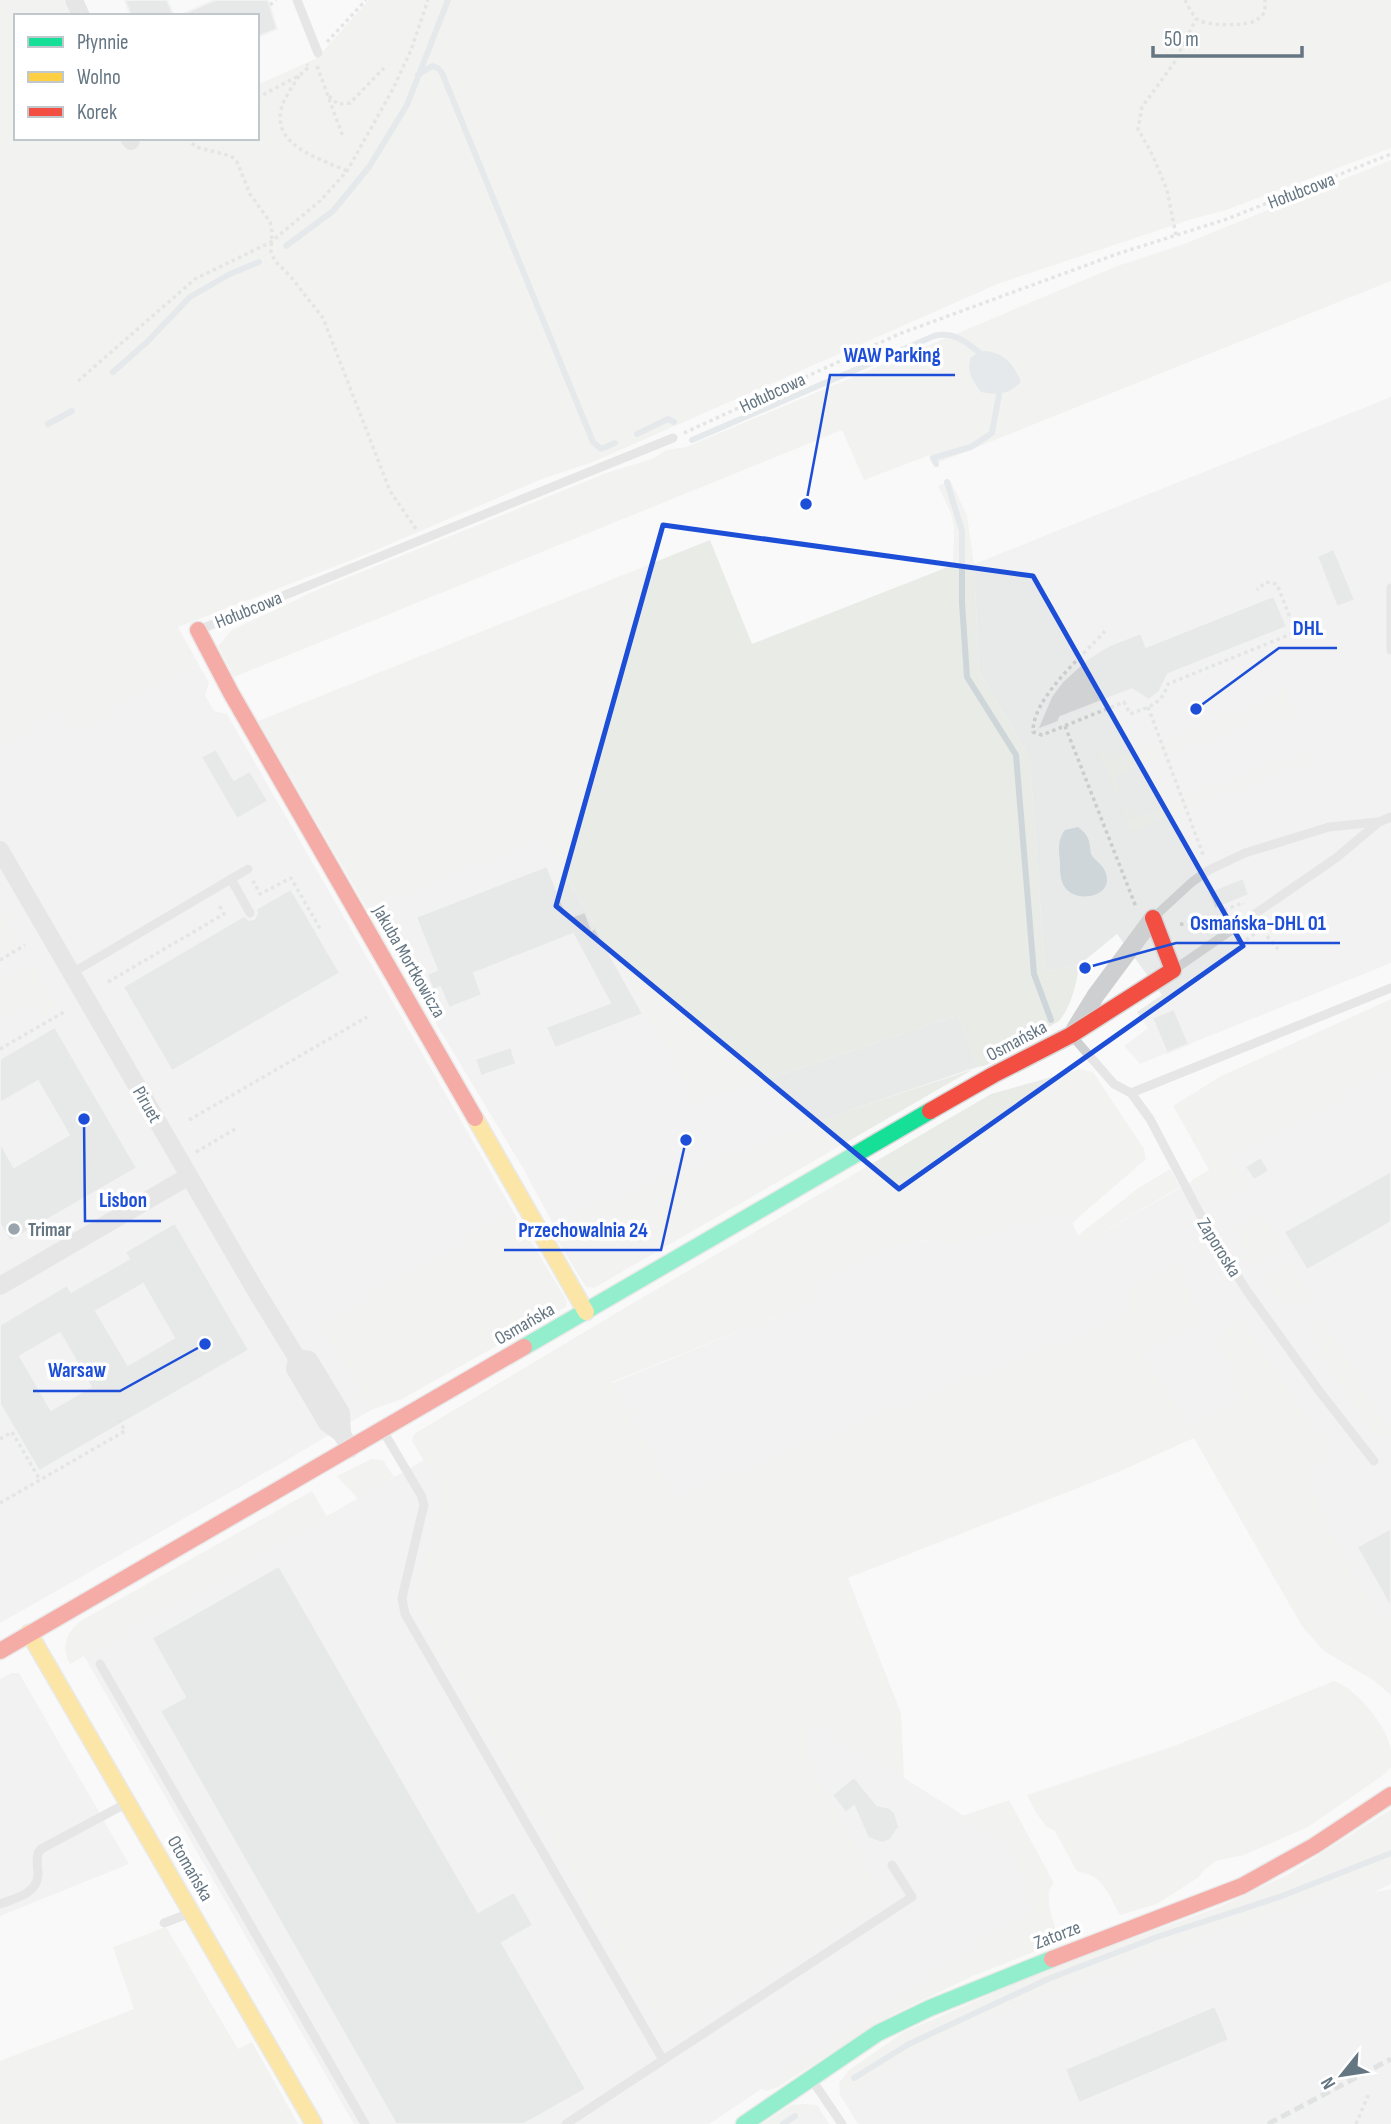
<svg xmlns="http://www.w3.org/2000/svg" width="1391" height="2124" viewBox="0 0 1391 2124" font-family="'Sofia Sans Condensed',sans-serif">
<rect width="100%" height="100%" fill="#f9f9f9"/>
<g fill="#e8e9e9">
<polygon points="0,323 199,665 209,683 205,695 214,711 227,714 514,1213 321,1326 371,1410 282,1463 0,1623"/>
<polygon points="1391,397 1391,963 1140,1064 1124,1046 1148,1028 1137,1012 1162,995 1117,934 1079,965 1045,971 1030,762 1023,746 979,672 974,564"/>
<polygon points="544,838 697,1103 958,1015 977,1067 850,1110 552,1222 524,1170 366,907"/>
<polygon points="1391,1067 1391,1695 1372,1679 1324,1651 1302,1626 1194,1438 677,1497 803,1714 1007,1843 1033,1908 709,2124 354,2124 84,1656 424,1460 801,1306 820,1283 893,1246 923,1240 959,1245 1065,1207 1082,1244"/>
<polygon points="12,1673 19,1673 129,1864 0,1916 0,1679"/>
<polygon points="1391,1868 1391,1884 1375,1892 1391,1889 1391,2124 858,2124 840,2095 933,2040 980,2018 1365,1880"/>
<polygon points="817,2105 829,2124 788,2124"/>
</g>
<g fill="#e8ebe6">
<polygon points="0,0 64,0 71,16 16,16 16,138 120,138 124,148 139,140 139,138 257,138 257,85 317,58 369,0 1391,0 1391,148 1226,210 1189,220 1000,283 593,462 542,479 362,556 178,627 199,665 72,731 65,708 0,743"/>
<polygon points="1391,160 1391,281 935,464 930,455 864,480 842,430 234,677 218,646 232,630 319,589 609,472 652,459 667,450 686,447 1120,265 1184,244"/>
<path d="M950,480l17,35 7,49 5,108 44,74 7,16 15,209 34,-6c-2,18 -8,42 -20,56l-74,45 -8,1 -383,221 -8,-1 -34,-55v-10l298,-112 127,-42 -19,-53 -261,88 -153,-265 -178,69 -108,-186 452,-181 42,104 201,-79 1,-38 -3,-14 -13,-27z"/>
<polygon points="1275,680 1285,684 1296,713 1295,719 1291,721 1286,709 1168,755 1163,741 1280,695"/>
<polygon points="1155,744 1160,758 1114,776 1119,789 1115,791 1100,754 1104,753 1109,762"/>
<polygon points="1310,750 1313,759 1188,808 1185,798"/>
<polygon points="1178,802 1181,811 1130,831 1123,811 1127,809 1132,820"/>
<polygon points="0,907 22,944 0,956"/>
<polygon points="34,966 58,1008 43,1017 34,1002 0,1021 0,985"/>
<path d="M1391,999v68l-158,91 15,29c-17,10 -24,18 -44,12l-12,-19 17,-10 -36,-64 48,-30z"/>
<polygon points="1080,1069 1093,1072 1144,1149 1146,1159 1071,1224 1064,1208 959,1245 923,1240 893,1246 820,1283 801,1306 612,1382 677,1497 1125,1318 1129,1286 1175,1264 1202,1315 1145,1354 1191,1432 1242,1400 1217,1340 1242,1316 1287,1387 1334,1452 1305,1470 1336,1541 1384,1625 1391,1622 1391,1695 1372,1679 1324,1651 1302,1626 1194,1438 1116,1473 848,1578 901,1713 904,1778 803,1715 807,1756 885,1899 882,1904 666,2037 415,1604 415,1592 442,1492 412,1441 414,1434 638,1300 991,1094"/>
<polygon points="1170,1169 1180,1187 1082,1244 1077,1236 1137,1189"/>
<polygon points="514,1213 567,1301 566,1307 402,1399 371,1410 320,1326"/>
<path d="M1264,1213l20,36 -33,19c-9,-16 -13,-24 -8,-42z"/>
<path d="M1292,1262l21,37c-24,12 -36,1 -52,-17z"/>
<polygon points="1323,1317 1391,1434 1391,1436 1375,1437 1347,1401 1316,1343 1314,1333"/>
<polygon points="371,1459 383,1460 394,1477 358,1499 337,1476"/>
<path d="M312,1491l15,26 -257,147c-9,-17 -5,-29 9,-42z"/>
<path d="M1334,1681c22,7 53,45 57,68 0,6 0,12 0,18l-9,9 -74,51 -64,28 -28,6 -12,9 -5,7 -42,27 -37,11c-7,-12 -15,-33 -28,-39 -6,-3 -10,-2 -16,-6l-21,-39 -8,-4 -11,-14 -9,-18 147,-49z"/>
<path d="M1009,1800l45,83c-13,13 2,43 5,59l-86,34 -81,39 -114,72 -12,4 -5,-2 271,-181 -25,-65 -45,-27z"/>
<polygon points="1391,1809 1391,1868 1365,1880 980,2018 933,2041 840,2095 839,2083 849,2070 904,2032 1063,1963 1219,1907 1289,1874"/>
<polygon points="166,1927 238,2049 252,2042 298,2124 0,2124 0,2061 134,2009 113,1947"/>
<polygon points="805,2104 817,2105 788,2124 762,2124 791,2105"/>
</g>
<g fill="#ced6d9">
<path d="M982,351c21,0 32,13 39,31 -13,13 -23,13 -40,10 -9,-12 -15,-21 -10,-35z"/>
<path d="M1078,827c12,9 11,14 13,27 4,7 11,10 14,17 12,26 -32,35 -42,13 -3,-7 -3,-15 -3,-22 -1,-11 -3,-22 5,-32z"/>
</g>
<g fill="none" stroke-linecap="round" stroke-linejoin="round">
<g stroke="#ced6d9" stroke-width="6">
<polyline points="418,75 432,66 438,68 442,73 593,442 601,449 615,443"/>
<polyline points="286,246 333,211 369,167 407,105 448,0"/>
<polyline points="113,372 147,342 190,297 230,274 259,262"/>
<polyline points="48,424 72,411"/>
<polyline points="637,434 668,419 674,422"/>
<path d="M692,440l242,-104c19,-5 31,5 46,17"/>
<polyline points="936,464 933,458 971,447 992,433 999,395"/>
<polyline points="947,482 962,531 962,603 967,677 1016,755 1034,974 1051,1020"/>
<polyline points="854,2078 909,2044 1048,1979 1157,1937 1282,1896 1391,1853"/>
<polyline points="783,2124 795,2116"/>
</g>
</g>
<g fill="#d0d2d3" stroke="#e8e8e8" stroke-width="2" fill-rule="evenodd">
<polygon points="125,0 167,0 174,16 131,16"/>
<polygon points="215,0 268,0 277,29 257,37 257,16 178,16"/>
<polygon points="1334,549 1355,600 1337,607 1317,556"/>
<polygon points="1274,596 1287,627 1168,674 1159,692 1149,700 1132,689 1060,717 1058,722 1037,730 1051,697 1062,682 1086,660 1110,645 1141,633 1146,647"/>
<polygon points="216,749 234,780 250,771 268,801 237,819 201,757"/>
<polygon points="547,866 568,918 585,912 592,930 595,928 643,1014 555,1048 546,1027 610,1003 573,934 474,973 482,995 449,1008 440,987 433,990 427,974 437,970 416,917"/>
<polygon points="1243,878 1249,895 1215,909 1208,892"/>
<polygon points="291,889 340,973 172,1071 123,987 244,916 249,920 254,919 257,914 256,909"/>
<polygon points="1174,1009 1189,1044 1167,1053 1152,1018"/>
<polygon points="55,1027 137,1168 10,1241 0,1224 0,1142 14,1167 69,1135 38,1081 0,1103 0,1059"/>
<polygon points="511,1047 516,1064 481,1076 475,1059"/>
<polygon points="1261,1157 1269,1171 1254,1180 1245,1167"/>
<polygon points="1391,1171 1391,1222 1307,1270 1284,1232"/>
<path d="M175,1223l74,127 -210,121 -39,-67v-79l67,-40 4,7 58,-33 -4,-7zM143,1284l31,54 -46,27 -32,-54zM60,1333l31,54 -40,23 -31,-54z"/>
<polygon points="1391,1528 1391,1608 1357,1547"/>
<polygon points="279,1566 478,1912 514,1892 533,1925 502,1943 586,2089 524,2124 396,2124 160,1711 185,1697 152,1638"/>
<polygon points="854,1777 877,1805 890,1808 895,1813 899,1827 890,1840 882,1843 868,1838 854,1806 846,1813 832,1795"/>
<polygon points="1215,2006 1229,2040 1079,2103 1065,2069"/>
</g>
<g fill="none" stroke-linecap="round" stroke-linejoin="round">
<defs>
<g id="fast">
<polyline points="524,1347 930,1111"/>
<polyline points="744,2124 878,2033 930,2008 1052,1959"/>
</g>
<g id="slow">
<polyline points="475,1118 586,1312"/>
<polyline points="29,1633 314,2124"/>
</g>
<g id="jam">
<polyline points="198,630 231,693 475,1118"/>
<polyline points="930,1111 993,1075 1071,1035 1173,970 1153,918"/>
<polyline points="0,1651 524,1347"/>
<polyline points="1052,1959 1242,1886 1314,1846 1391,1795"/>
</g>
</defs>
<use href="#fast" stroke="#d5d6d7" stroke-width="19"/>
<use href="#slow" stroke="#d5d6d7" stroke-width="19"/>
<use href="#jam" stroke="#d5d6d7" stroke-width="19"/>
<g stroke="#cbcccd" stroke-width="3.5" stroke-dasharray="3.5 3.5" stroke-linecap="butt">
<path d="M1185,0c3,6 7,14 12,19 8,7 44,7 55,3 6,-2 8,-5 13,-10v-12"/>
<polyline points="270,5 276,0"/>
<polyline points="327,42 366,0"/>
<polyline points="317,66 343,137"/>
<path d="M299,76c-6,10 -16,23 -18,34 -8,37 41,49 66,61"/>
<polyline points="329,96 338,104 350,103 384,68"/>
<polyline points="257,98 300,75 309,67 307,64"/>
<polyline points="187,138 196,147 231,156 237,162 250,194 270,222 272,232 271,252 275,261 291,277 323,318 390,491 416,529"/>
<polyline points="1176,235 1167,190 1153,156 1138,129 1142,107 1174,63 1196,19"/>
<polyline points="78,381 195,279 271,242 320,201 347,171 393,89 411,50 428,0"/>
<polyline points="684,433 899,334 1117,254 1227,219 1391,154"/>
<path d="M1105,631c-22,25 -73,67 -72,101l9,3 82,-33 6,12c19,-8 31,-8 38,-30l123,-50 3,-6 -17,-44 -11,-2 -9,8"/>
<polyline points="1148,707 1204,857"/>
<polyline points="1065,726 1136,907"/>
<polyline points="252,883 254,882 260,894 291,878 319,927 314,929"/>
<polyline points="1222,906 1227,917"/>
<polyline points="1224,910 1243,903 1244,904"/>
<polyline points="1180,924 1208,926 1213,923"/>
<polyline points="1237,940 1239,945 1261,929 1278,949"/>
<polyline points="0,960 25,945"/>
<polyline points="108,982 224,914 218,903"/>
<polyline points="0,1049 64,1012"/>
<polyline points="189,1120 367,1017"/>
<polyline points="196,1152 237,1128"/>
<polyline points="0,1439 12,1432 40,1480"/>
<polyline points="0,1503 125,1431 119,1420"/>
<polyline points="1356,2124 1369,2093"/>
</g>
<g stroke="#cecfd0" stroke-width="9">
<polyline points="297,0 318,53"/>
<polyline points="1391,588 1391,650"/>
<polyline points="201,629 673,438"/>
<polyline points="231,879 250,913"/>
<polyline points="1154,917 1192,882 1209,870 1245,853 1329,827 1377,822"/>
<polyline points="1175,969 1336,858 1379,822 1391,817"/>
<polyline points="72,973 248,869"/>
<polyline points="1073,1037 1114,1084 1131,1093 1150,1119 1210,1233 1247,1291 1320,1392 1374,1461"/>
<polyline points="1131,1093 1391,988"/>
<polyline points="383,1431 421,1495 424,1505 402,1598 405,1614 663,2060 566,2124"/>
<polyline points="100,1664 365,2124"/>
<path d="M0,1904c14,-5 37,-10 38,-29 0,-7 -2,-14 0,-22l3,-4 86,-46"/>
<polyline points="164,1923 190,1913"/>
<polyline points="663,2060 912,1897 892,1865"/>
<polyline points="812,2080 842,2124"/>
</g>
<g stroke="#cecfd0" stroke-width="18">
<polyline points="74,0 81,16"/>
<polyline points="129,138 131,141"/>
<polyline points="0,850 253,1286 297,1358 295,1369 327,1423 342,1434 350,1449"/>
<polyline points="1075,1029 1096,995 1153,918"/>
<polyline points="0,1286 189,1176"/>
<polyline points="297,1358 309,1360 341,1413 342,1434"/>
</g>
<use href="#fast" stroke="#16e098" stroke-width="16"/>
<use href="#slow" stroke="#ffcf43" stroke-width="16"/>
<use href="#jam" stroke="#f24e42" stroke-width="16"/>
<polyline stroke="#c3c5c6" stroke-width="5" stroke-dasharray="10 5" stroke-linecap="butt" points="1268,2124 1391,2059"/>
</g>
<path d="M0 0H1391V2124H0ZM663,525l370,51 210,370 -344,243 -343,-283z" fill="#f9f9f9" fill-opacity=".55" fill-rule="evenodd"/>
<path fill="none" stroke="#1d4ed8" stroke-width="5" stroke-linejoin="round" d="M663,525l370,51 210,370 -344,243 -343,-283z"/>
<circle fill="#99a4ac" stroke="#fff" stroke-width="2.5" cx="14" cy="1229" r="7"/>
<g text-anchor="middle" stroke-width="7" stroke-linejoin="round" paint-order="stroke">
<g font-size="19" fill="#657683" stroke="#fff">
<text transform="translate(1301 190) rotate(-21)" y="7">Hołubcowa</text>
<text transform="translate(772 392) rotate(-25)" y="7">Hołubcowa</text>
<text transform="translate(248 609) rotate(-22)" y="7">Hołubcowa</text>
<text transform="translate(410 961) rotate(60)" y="7">Jakuba Mortkowicza</text>
<text transform="translate(1016 1040) rotate(-28)" y="7">Osmańska</text>
<text transform="translate(148 1104) rotate(60)" y="7">Piruet</text>
<text transform="translate(1220 1247) rotate(58)" y="7">Zaporoska</text>
<text transform="translate(524 1323) rotate(-30)" y="7">Osmańska</text>
<text transform="translate(191 1868) rotate(60)" y="7">Otomańska</text>
<text transform="translate(1057 1934) rotate(-21)" y="7">Zatorze</text>
</g>
<g font-size="19" font-weight="bold" fill="#657683" stroke="#fff" text-anchor="start">
<text x="28" y="1236">Trimar</text>
</g>
</g>
<path fill="none" stroke="#1d4ed8" stroke-width="2.5" d="M806 504L830 375H955M1196 709L1279 648H1337M1085 968L1176 943H1340M84 1119L85 1221H161M686 1140L661 1250H504M205 1344L120 1391H33"/>
<g fill="#1d4ed8" stroke="#fff" stroke-width="2.5">
<circle cx="806" cy="504" r="7"/>
<circle cx="1196" cy="709" r="7"/>
<circle cx="1085" cy="968" r="7"/>
<circle cx="84" cy="1119" r="7"/>
<circle cx="686" cy="1140" r="7"/>
<circle cx="205" cy="1344" r="7"/>
</g>
<g font-size="21" text-anchor="middle" font-weight="bold" fill="#1d4ed8" stroke="#fff" stroke-width="7" stroke-linejoin="round" paint-order="stroke">
<text x="892" y="362">WAW Parking</text>
<text x="1308" y="635">DHL</text>
<text x="1258" y="930">Osmańska-DHL 01</text>
<text x="123" y="1207">Lisbon</text>
<text x="583" y="1237">Przechowalnia 24</text>
<text x="77" y="1377">Warsaw</text>
</g>
<rect x="14" y="14" width="245" height="126" fill="#ffffff" stroke="#c1c8cd" stroke-width="2"/>
<rect x="28" y="37" width="35" height="10" fill="#16e098" stroke="#c1c8cd" stroke-width="2"/>
<text x="77" y="49" font-size="21" fill="#657683">Płynnie</text>
<rect x="28" y="72" width="35" height="10" fill="#ffcf43" stroke="#c1c8cd" stroke-width="2"/>
<text x="77" y="84" font-size="21" fill="#657683">Wolno</text>
<rect x="28" y="107" width="35" height="10" fill="#f24e42" stroke="#c1c8cd" stroke-width="2"/>
<text x="77" y="119" font-size="21" fill="#657683">Korek</text>
<g transform="translate(1342 2075) rotate(240)" stroke="#ffffff" stroke-width="5" paint-order="stroke">
<path d="M0-5L12 26L0 18L-12 26Z" fill="#657683"/>
<text y="-10" font-size="19" font-weight="bold" text-anchor="middle" fill="#657683">N</text>
</g>
<path d="M1153 46v10h149v-10" fill="none" stroke="#657683" stroke-width="3.5"/>
<text x="1164" y="46" font-size="21" fill="#657683" stroke="#ffffff" stroke-width="5" paint-order="stroke">50 m</text>
</svg>
